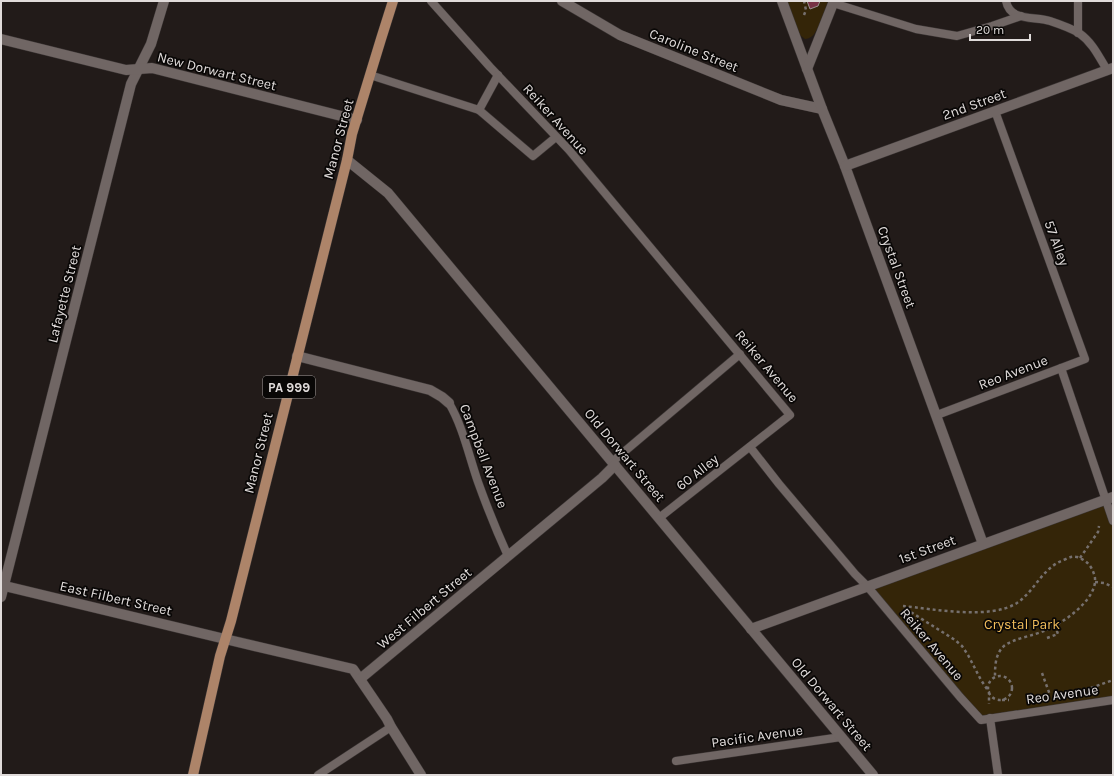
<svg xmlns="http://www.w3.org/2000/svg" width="1114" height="776" viewBox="0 0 1114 776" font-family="Karla,sans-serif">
<rect width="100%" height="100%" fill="#221b19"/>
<g fill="#342508">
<path d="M787,1h41c-3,8 -10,32 -17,36 -2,1 -4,2 -6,2l-5,-4z"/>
<polygon points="1105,500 1113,521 1113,700 981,720 867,586"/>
</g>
<polygon fill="#773144" stroke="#9a9091" points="807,1 820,1 818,6 810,9"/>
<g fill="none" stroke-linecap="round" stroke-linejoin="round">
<defs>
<g id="service">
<polyline points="431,1 490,67 569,150 790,415 659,518"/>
<path d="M1006,1c4,21 29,15 44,20 9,3 22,8 29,12 14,10 20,24 28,37"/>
<polyline points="1078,1 1078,33"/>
<polyline points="833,3 916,29 957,36 992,26 1021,16"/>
<polyline points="370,75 479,110 498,75"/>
<polyline points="479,110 533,156 556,137"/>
<polyline points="1061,368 1113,521"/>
<path d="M449,403c14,24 20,53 29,79 9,25 19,50 30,74"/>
<polyline points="937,415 1085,359 995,111"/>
<polyline points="750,447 779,484 855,574 867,586 960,697 981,720 1113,700"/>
<polyline points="612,462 740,354"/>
<polyline points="990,718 998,775"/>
<polyline points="676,761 841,737"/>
<polyline points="318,775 391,727"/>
</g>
<g id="minor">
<polyline points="562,1 620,35 781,100 822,109"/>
<polyline points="782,1 822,109 845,166 983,544"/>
<polyline points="807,69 834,1"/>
<polyline points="347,160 388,193 873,775"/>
<polyline points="845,166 1113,68"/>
<polyline points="297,356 430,390 442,397 449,403"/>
<polyline points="1,597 131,84 151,44 164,1"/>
<polyline points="751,629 1113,497"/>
<polyline points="225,639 353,669 387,719 391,727 421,775"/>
<polyline points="360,679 602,478 615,465"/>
</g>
<g id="tertiary">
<polyline points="1,39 126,70 152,68 357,120"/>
<polyline points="1,585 225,639"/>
</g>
<polyline id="primary" points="193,775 220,656 231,621 347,160 352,134 381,39 393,1"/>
</defs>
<use href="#service" stroke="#3b3534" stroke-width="9"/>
<use href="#minor" stroke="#3b3534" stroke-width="11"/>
<use href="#tertiary" stroke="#3b3534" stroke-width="11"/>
<use href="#primary" stroke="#3b3534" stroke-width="11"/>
<g stroke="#76706e" stroke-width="2.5" stroke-dasharray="3 3" stroke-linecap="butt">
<polyline points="804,15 806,10 804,1"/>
<polyline points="1080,558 1098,532 1099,526"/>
<polyline points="1095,582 1104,583 1113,587"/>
<path d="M903,606c30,3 87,14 114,-3 19,-13 25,-36 49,-44 4,-2 7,-3 11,-2 9,3 14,8 17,17 8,22 -30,49 -48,56 -12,6 -32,8 -42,16 -9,8 -9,21 -9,31"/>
<polyline points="906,609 955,640 962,646 968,655 981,680 989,692 989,704"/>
<polyline points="1047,638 1058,634 1055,626"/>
<polyline points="1042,673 1050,695"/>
<circle cx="1000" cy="688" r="12"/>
<polyline points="1091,688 1113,680"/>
<polyline points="1002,700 1009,700"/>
</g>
<use href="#service" stroke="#706664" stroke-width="8"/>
<use href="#minor" stroke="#706664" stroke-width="10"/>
<use href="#tertiary" stroke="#706664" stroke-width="10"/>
<use href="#primary" stroke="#ad8469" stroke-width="10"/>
</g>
<g text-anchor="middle" stroke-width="3.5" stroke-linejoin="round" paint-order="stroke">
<rect fill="#090706" stroke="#a09b9a" stroke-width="1" x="263" y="376" width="52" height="22" rx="3"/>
<g font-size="13" font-weight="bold" fill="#e0dbda">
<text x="289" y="392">PA 999</text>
</g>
<g font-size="14" fill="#e0dbda" stroke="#090706">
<text transform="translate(694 50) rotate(22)" y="5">Caroline Street</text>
<text transform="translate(217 71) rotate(14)" y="5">New Dorwart Street</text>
<text transform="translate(974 104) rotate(-20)" y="5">2nd Street</text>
<text transform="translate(556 119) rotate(48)" y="5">Reiker Avenue</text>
<text transform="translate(338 139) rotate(-75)" y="5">Manor Street</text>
<text transform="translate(1057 243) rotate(70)" y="5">57 Alley</text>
<text transform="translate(897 267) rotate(70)" y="5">Crystal Street</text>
<text transform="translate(64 294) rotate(-76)" y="5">Lafayette Street</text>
<text transform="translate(767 366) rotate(50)" y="5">Reiker Avenue</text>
<text transform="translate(1013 372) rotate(-21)" y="5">Reo Avenue</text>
<text transform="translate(258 453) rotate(-76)" y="5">Manor Street</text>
<text transform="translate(625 455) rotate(50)" y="5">Old Dorwart Street</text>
<text transform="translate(484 456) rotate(69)" y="5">Campbell Avenue</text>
<text transform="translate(697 472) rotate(-38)" y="5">60 Alley</text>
<text transform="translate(927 549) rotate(-20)" y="5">1st Street</text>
<text transform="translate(116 598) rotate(13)" y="5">East Filbert Street</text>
<text transform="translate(424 608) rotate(-40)" y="5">West Filbert Street</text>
<text transform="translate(932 644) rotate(50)" y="5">Reiker Avenue</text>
<text transform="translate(1062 694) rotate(-8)" y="5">Reo Avenue</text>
<text transform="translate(832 704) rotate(50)" y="5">Old Dorwart Street</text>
<text transform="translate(757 736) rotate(-8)" y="5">Pacific Avenue</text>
</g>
<g font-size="14" fill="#f2bd5b" stroke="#090706">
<text x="1022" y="629">Crystal Park</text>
</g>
</g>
<rect width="1114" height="776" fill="none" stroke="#e0dbda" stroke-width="4"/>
<path d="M970 34v6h60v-6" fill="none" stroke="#e0dbda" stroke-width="2"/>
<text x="976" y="34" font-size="12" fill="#e0dbda" stroke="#090706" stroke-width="3" paint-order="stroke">20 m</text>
</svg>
